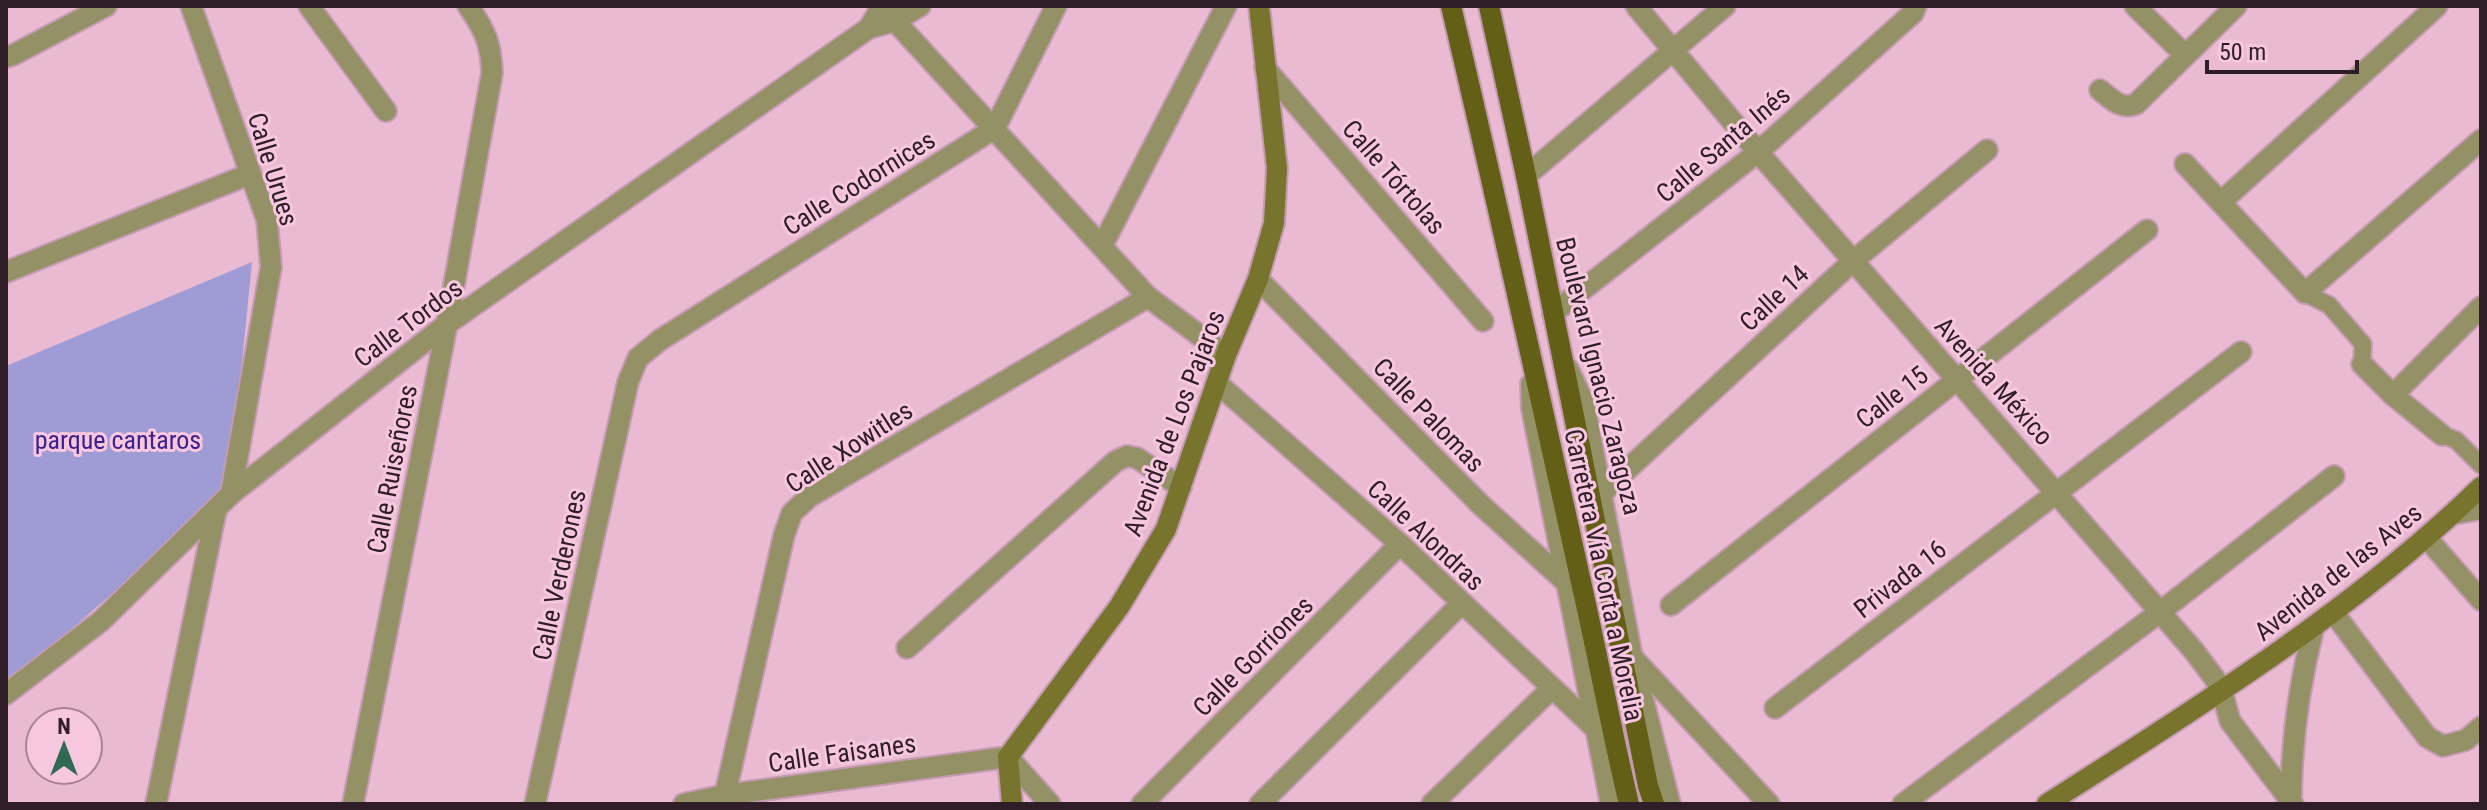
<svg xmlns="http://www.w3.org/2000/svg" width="2487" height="810" viewBox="0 0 2487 810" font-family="'Roboto Condensed',sans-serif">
<rect width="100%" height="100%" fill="#eabad3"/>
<polygon fill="#9e9bd5" points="252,262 229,492 6,686 6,366"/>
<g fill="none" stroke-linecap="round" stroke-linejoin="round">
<defs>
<g id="pedestrian">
<polyline points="2305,293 2329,305 2363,344 2362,364"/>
<polyline points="2442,435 2456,440 2481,465"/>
</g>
<g id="minor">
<polyline points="191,6 267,220 271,267 231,494"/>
<polyline points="309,6 386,111"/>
<polyline points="1636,6 1758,152 2194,651 2215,679 2222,692 2230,721 2293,804"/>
<polyline points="2135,6 2184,54"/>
<polyline points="884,9 1148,297 1226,355"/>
<polyline points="6,57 13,55 106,6"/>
<polyline points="1265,68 1483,321"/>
<path d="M2100,90c11,9 21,20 36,14l100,-98"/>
<polyline points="2185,164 2305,293 2481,140"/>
<polyline points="1526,176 1725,6"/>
<polyline points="2221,202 2437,6"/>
<polyline points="1102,246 1226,6"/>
<polyline points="6,272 250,174"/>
<polyline points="1258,279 1480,504 1567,583"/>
<polyline points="1553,313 1758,152 1913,13 1916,6"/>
<polyline points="2362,364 2393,395 2442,435"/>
<polyline points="1217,383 1400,544 1597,730"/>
<polyline points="2393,395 2481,307"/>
<polyline points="1603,492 1853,261 1987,150"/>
<polyline points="2453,514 2481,509"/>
<polyline points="2426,537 2481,600"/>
<polyline points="1671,605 2147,230"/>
<polyline points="2333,612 2427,737 2443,746 2466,740 2481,727"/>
<polyline points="907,648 1116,461 1127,456 1137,458 1181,487"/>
<polyline points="1632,657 1769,804"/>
<polyline points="1775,708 2241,352"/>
<polyline points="1008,757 1050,804"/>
<path d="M2291,802c0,-61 8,-117 23,-176"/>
<polyline points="156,804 216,510"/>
<path d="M353,804l94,-480 45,-251c-1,-30 -7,-43 -24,-67"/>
<polyline points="535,804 628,382 638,358 660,340 995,128 1056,6"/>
<polyline points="723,804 784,535 792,513 809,497 1148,297"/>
<polyline points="1142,804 1400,544"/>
<polyline points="1260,804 1462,603"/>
<polyline points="1432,804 1552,688"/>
<polyline points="1903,804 2160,612 2334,476"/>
</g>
<g id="tertiary">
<polyline points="869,28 882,6"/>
<polyline points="1568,369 1584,403 1632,657 1670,804"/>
<polyline points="1531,384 1532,409 1611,804"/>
<polyline points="6,694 101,621 231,494 447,324 869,28 895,21 920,6"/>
<polyline points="684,804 725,795 1008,757"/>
</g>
<g id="secondary">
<polyline points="1012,804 1008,757 1119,607 1166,529 1226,355 1258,279 1274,223 1277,168 1259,6"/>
<path d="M2047,804c151,-97 305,-192 434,-317"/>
</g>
<g id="primary">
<path d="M1451,6c46,195 89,390 132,585 16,71 29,142 46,213"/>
<polyline points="1489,6 1526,176 1648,786 1654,804"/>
</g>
</defs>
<use href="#pedestrian" stroke="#c59bb1" stroke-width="20"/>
<use href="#minor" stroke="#c59bb1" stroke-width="24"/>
<use href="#tertiary" stroke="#c59bb1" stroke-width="24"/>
<use href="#secondary" stroke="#c59bb1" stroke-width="24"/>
<use href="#primary" stroke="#c59bb1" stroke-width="24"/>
<use href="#pedestrian" stroke="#939165" stroke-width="16"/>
<use href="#minor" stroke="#939165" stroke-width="20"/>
<use href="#tertiary" stroke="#939165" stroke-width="20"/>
<use href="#secondary" stroke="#78742e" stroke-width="20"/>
<use href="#primary" stroke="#635f16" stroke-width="20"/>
</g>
<g text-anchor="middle" stroke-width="6" stroke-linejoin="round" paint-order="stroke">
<g font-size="26" fill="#2f1d27" stroke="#f7c7e0">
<text transform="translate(1723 144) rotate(-40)" y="9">Calle Santa Inés</text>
<text transform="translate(273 169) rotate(73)" y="9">Calle Urues</text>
<text transform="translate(1394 177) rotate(49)" y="9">Calle Tórtolas</text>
<text transform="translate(859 183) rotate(-32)" y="9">Calle Codornices</text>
<text transform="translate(1774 298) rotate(-43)" y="9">Calle 14</text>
<text transform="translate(408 323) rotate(-37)" y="9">Calle Tordos</text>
<text transform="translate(1599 376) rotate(76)" y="9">Boulevard Ignacio Zaragoza</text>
<text transform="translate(1994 381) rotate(48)" y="9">Avenida México</text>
<text transform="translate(1892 397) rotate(-38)" y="9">Calle 15</text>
<text transform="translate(1429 415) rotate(46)" y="9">Calle Palomas</text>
<text transform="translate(1174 423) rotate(-69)" y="9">Avenida de Los Pajaros</text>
<text transform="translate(849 447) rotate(-33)" y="9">Calle Xowitles</text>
<text transform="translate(392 469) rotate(-79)" y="9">Calle Ruiseñores</text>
<text transform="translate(1426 535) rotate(43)" y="9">Calle Alondras</text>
<text transform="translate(2338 572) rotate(-38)" y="9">Avenida de las Aves</text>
<text transform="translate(559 575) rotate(-78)" y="9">Calle Verderones</text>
<text transform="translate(1604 575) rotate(78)" y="9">Carretera Vía Corta a Morelia</text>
<text transform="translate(1900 579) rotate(-38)" y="9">Privada 16</text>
<text transform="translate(1253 656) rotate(-45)" y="9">Calle Gorriones</text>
<text transform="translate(842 753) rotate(-8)" y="9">Calle Faisanes</text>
</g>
<g font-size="26" fill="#3c228d" stroke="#f7c7e0">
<text x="118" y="449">parque cantaros</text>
</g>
</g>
<rect width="2487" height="810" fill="none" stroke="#2f1d27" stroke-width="16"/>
<g transform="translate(64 746)"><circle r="38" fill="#f7c7e0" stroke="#a78396" stroke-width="2"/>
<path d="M0-6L14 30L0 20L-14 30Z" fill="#306a54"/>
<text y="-12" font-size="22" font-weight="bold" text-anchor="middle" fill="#2f1d27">N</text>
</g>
<path d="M2207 60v12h150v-12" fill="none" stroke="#2f1d27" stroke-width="4"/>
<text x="2219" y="60" font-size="24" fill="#2f1d27" stroke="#f7c7e0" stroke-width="6" paint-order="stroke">50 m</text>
</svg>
